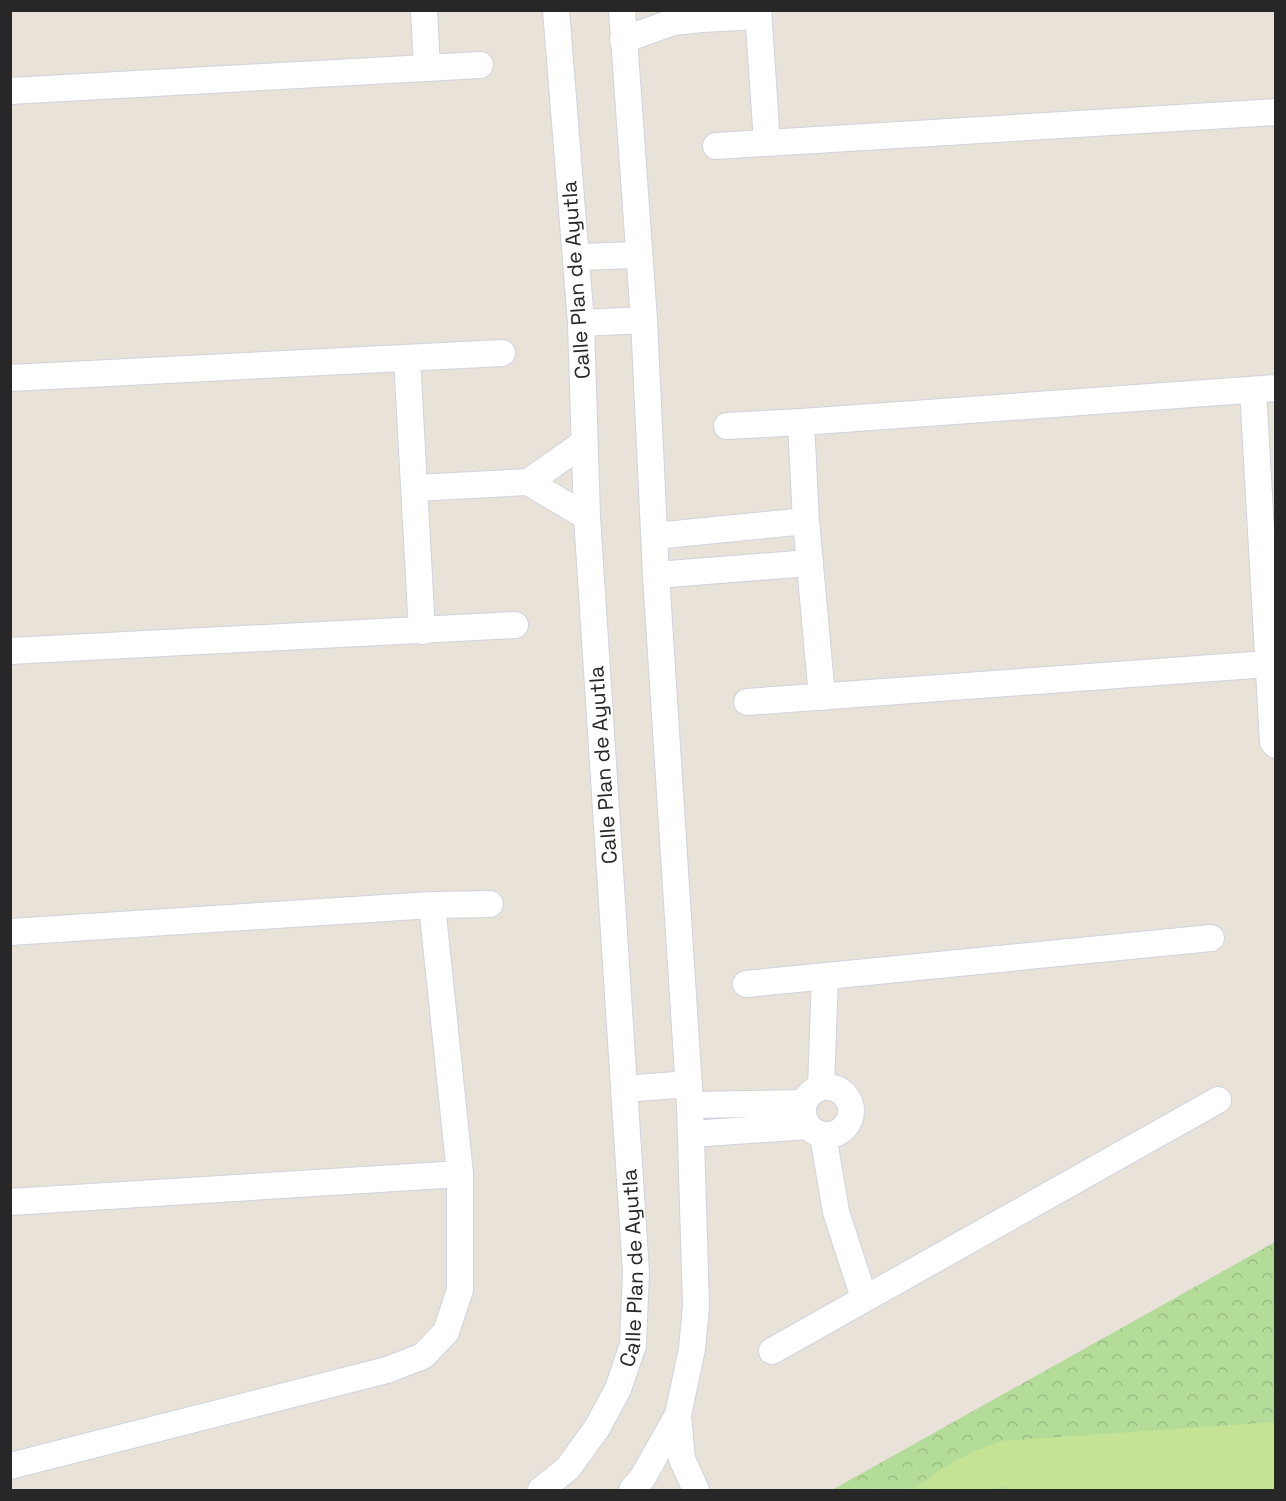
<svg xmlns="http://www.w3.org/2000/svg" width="1286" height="1501" viewBox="0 0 1286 1501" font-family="'Space Grotesk',sans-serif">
<defs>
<pattern id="park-crowns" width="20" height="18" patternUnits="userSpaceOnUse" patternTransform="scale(1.5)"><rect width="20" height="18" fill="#b3dc99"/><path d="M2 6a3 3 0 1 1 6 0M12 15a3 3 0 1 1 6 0" fill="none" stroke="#9abd84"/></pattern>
</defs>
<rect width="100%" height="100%" fill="#e9e2d9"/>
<polygon fill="url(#park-crowns)" points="1275,1242 1275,1490 832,1490"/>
<path fill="#c5e395" d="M1275,1422v68h-269l-1,-4 -21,4h-71c27,-23 55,-38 89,-49z"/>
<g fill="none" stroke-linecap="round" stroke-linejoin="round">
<defs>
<g id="minor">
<polyline points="424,10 427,67"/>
<polyline points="622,10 644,320 656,575 690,1105 696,1306 692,1349 678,1415 643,1477 632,1490"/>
<polyline points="758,10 767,142"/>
<polyline points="623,40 673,22 702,19 758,16"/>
<polyline points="10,91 480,65"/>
<polyline points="716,146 1276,112"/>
<polyline points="576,257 639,255"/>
<polyline points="581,323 644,320"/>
<polyline points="407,359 422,631"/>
<polyline points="10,378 502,353"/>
<polyline points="1253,390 1273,742 1276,745"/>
<polyline points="801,422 806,521 822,697"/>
<polyline points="727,426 801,422 1276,388"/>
<polyline points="528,482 584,443"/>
<polyline points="416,488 528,482 587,517"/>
<polyline points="655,536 806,521"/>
<polyline points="656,575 810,563"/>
<polyline points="10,651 515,625"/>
<polyline points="747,702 1267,664"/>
<polyline points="10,932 432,905 490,904"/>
<polyline points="746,984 1211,938"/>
<polyline points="821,1087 825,977"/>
<circle cx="827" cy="1111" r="24"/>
<polyline points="624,1089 689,1084"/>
<polyline points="690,1105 804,1103"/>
<polyline points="691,1134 808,1126"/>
<polyline points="823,1135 836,1212 864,1298"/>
<polyline points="10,1202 460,1174"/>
<polyline points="772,1351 1218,1100"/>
<polyline points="678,1415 682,1459 696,1490"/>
<polyline points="10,1466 387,1370 423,1356 446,1332 460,1290 460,1174 432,905"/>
<path id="s1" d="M541,1490l27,-22 29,-40 21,-39 15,-44 3,-73 -49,-755 -6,-194 -25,-313"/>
</g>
</defs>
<use href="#minor" stroke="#cfd3df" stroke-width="28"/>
<use href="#minor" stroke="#fff" stroke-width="26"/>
</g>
<g text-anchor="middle" stroke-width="4.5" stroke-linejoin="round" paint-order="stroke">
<g font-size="21" fill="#272727" stroke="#fff">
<text transform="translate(576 280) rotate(-94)" y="7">Calle Plan de Ayutla</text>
<text transform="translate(603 765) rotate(-94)" y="7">Calle Plan de Ayutla</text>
<text dy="7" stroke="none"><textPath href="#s1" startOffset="252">Calle Plan de Ayutla</textPath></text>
</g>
</g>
<rect width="1286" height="1501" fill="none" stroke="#272727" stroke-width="24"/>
</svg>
